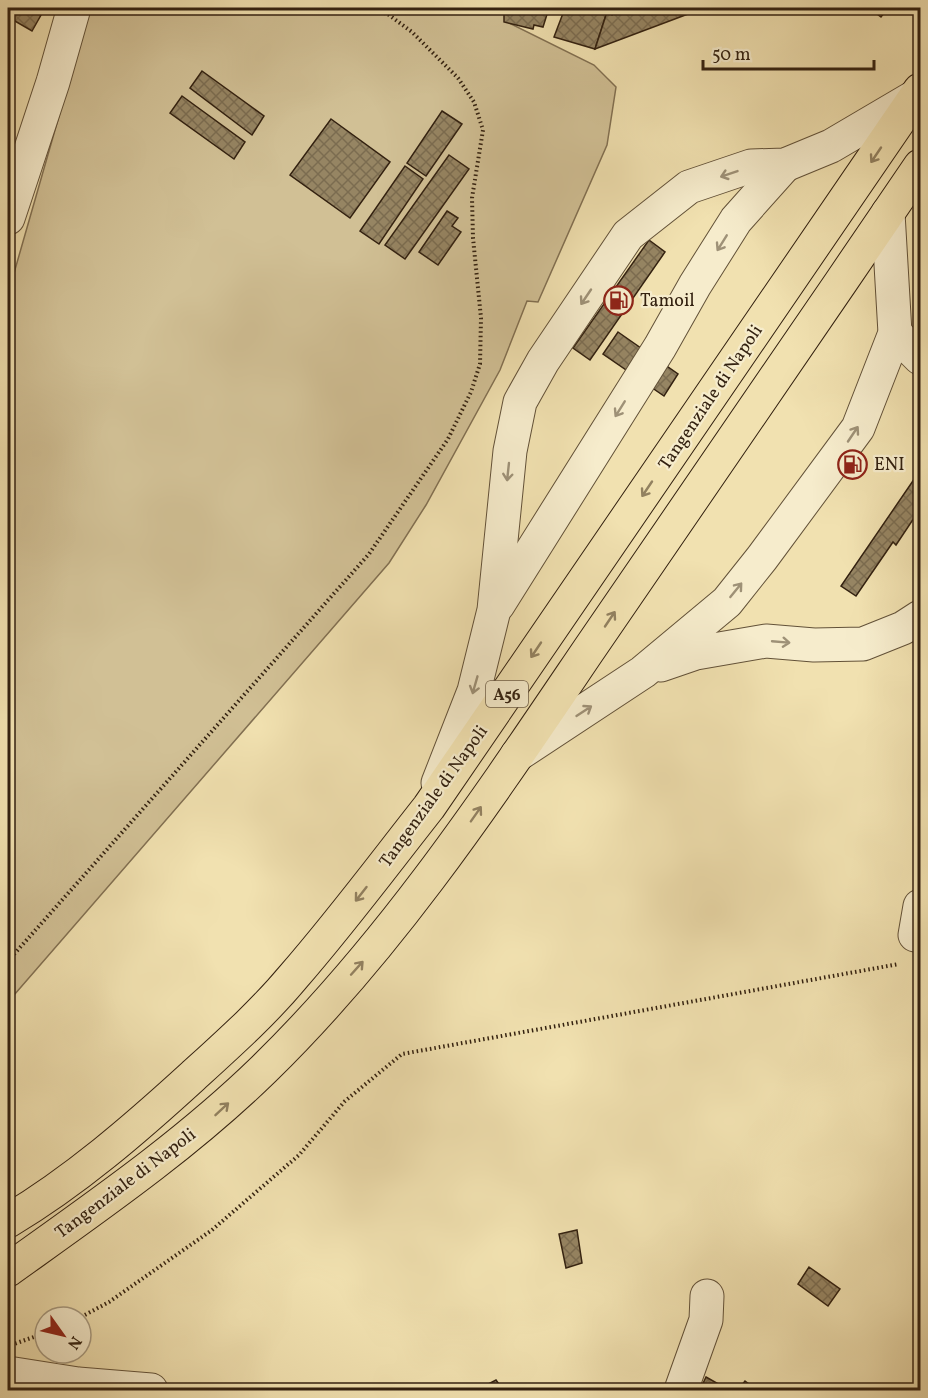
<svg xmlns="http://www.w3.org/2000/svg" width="928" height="1398" viewBox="0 0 928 1398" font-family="Vollkorn,serif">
<defs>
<pattern id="building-cross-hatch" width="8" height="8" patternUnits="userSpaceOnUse" patternTransform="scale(1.5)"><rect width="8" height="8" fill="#968563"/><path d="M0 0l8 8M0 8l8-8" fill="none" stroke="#7b6c50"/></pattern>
</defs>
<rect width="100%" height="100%" fill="#f1e1b0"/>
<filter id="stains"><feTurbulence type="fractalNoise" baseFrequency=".00333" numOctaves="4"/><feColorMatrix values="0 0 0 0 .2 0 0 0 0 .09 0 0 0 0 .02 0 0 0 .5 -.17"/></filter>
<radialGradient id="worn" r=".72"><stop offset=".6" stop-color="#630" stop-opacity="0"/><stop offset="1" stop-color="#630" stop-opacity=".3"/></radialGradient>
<polygon fill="#d1c095" stroke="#827052" stroke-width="1.5" points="90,8 505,8 509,23 594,65 616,87 607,145 538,302 527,301 500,370 426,505 389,563 8,1002 8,294"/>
<g fill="url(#building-cross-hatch)" stroke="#332110" stroke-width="1.5">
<polygon points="8,8 45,8 32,31 8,17"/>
<polygon points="504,8 549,8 543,27 534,25 533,29 504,22"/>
<polygon points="565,8 593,8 607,12 595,49 554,37"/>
<polygon points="615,8 695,8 696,11 595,49 607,12 612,15"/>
<polygon points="869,8 888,8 881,17"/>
<polygon points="8,62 14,64 8,82"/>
<polygon points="202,71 264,116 252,135 190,88"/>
<polygon points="182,96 245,142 234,159 170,113"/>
<polygon points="442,111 462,124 426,176 407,163"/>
<polygon points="331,119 390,162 350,218 290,175"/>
<polygon points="449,155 469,169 405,259 385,245"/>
<polygon points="405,166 423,179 379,244 360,231"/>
<polygon points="447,211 458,218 452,226 461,232 438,265 419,252"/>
<polygon points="649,240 665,252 590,360 573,348"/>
<polygon points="618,332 678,374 664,396 603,354"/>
<polygon points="917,475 920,478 920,509 896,545 893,542 856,596 841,586"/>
<polygon points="577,1230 582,1263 566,1268 559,1234"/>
<polygon points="809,1267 840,1289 828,1306 798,1284"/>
<polygon points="706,1377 729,1390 700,1390"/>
<polygon points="496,1380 503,1390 477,1390"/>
<polygon points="745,1381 757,1390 738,1390"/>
</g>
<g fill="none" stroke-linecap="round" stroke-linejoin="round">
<defs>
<g id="minor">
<polyline points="8,218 53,82 74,8"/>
<polyline points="895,333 920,358"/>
<polyline points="498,605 660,347 695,285 736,220 785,165"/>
<polyline points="661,665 696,653 766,641 814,645 863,644 903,628 920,617"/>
<polyline points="517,755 643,672 727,602 762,558 858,428 895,333 888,213"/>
<polyline points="438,783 474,691 494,610 510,451 520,402 543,361 628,235 689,187 751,166 785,165 831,146 916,96"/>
<polyline points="915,935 920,906"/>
<polyline points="8,1373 78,1384 151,1390"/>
<polyline points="681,1390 706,1320 707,1296"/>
</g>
<g id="highway">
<path d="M8,1221c67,-40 127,-92 185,-145 34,-31 70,-63 100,-99 48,-55 91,-113 136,-170l491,-717"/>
<path d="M8,1270c88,-63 178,-125 256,-201 127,-124 225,-272 324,-418 111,-162 222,-323 332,-485"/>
</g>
</defs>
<use href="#minor" stroke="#625138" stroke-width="35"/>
<use href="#highway" stroke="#332110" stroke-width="35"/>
<g stroke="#332110" stroke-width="4" stroke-dasharray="1.5 3" stroke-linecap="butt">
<polyline points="8,961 369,554 448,439 471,392 480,364 481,318 473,238 472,198 483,130 474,102 458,78 412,32 389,15 372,8"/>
<polyline points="81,1317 109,1302 212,1230 299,1155 345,1101 402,1054 899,964"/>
<polyline points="11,1345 45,1333"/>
</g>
<use href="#minor" stroke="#f6eccc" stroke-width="33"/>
<use href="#highway" stroke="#f1e1b0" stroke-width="33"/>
</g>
<defs><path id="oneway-shaft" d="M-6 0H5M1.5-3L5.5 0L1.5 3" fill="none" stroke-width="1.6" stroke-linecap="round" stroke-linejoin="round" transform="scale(1.5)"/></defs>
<g stroke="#928160">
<use href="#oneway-shaft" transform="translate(876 155) rotate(124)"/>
<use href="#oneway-shaft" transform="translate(647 489) rotate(124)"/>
<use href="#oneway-shaft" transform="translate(610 619) rotate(-56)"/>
<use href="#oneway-shaft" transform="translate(536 650) rotate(124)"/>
<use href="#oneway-shaft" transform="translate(476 814) rotate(-55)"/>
<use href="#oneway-shaft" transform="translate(361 894) rotate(128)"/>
<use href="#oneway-shaft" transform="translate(357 968) rotate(-48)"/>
<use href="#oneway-shaft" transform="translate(222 1109) rotate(-43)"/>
</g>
<g stroke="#9e9177">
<use href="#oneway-shaft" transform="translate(729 174) rotate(161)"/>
<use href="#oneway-shaft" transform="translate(722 243) rotate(122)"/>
<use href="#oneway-shaft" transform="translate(586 297) rotate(124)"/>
<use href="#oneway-shaft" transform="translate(620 409) rotate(122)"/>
<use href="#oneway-shaft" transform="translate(853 434) rotate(-56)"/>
<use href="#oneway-shaft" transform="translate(508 472) rotate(96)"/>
<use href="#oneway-shaft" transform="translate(736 590) rotate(-51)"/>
<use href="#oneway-shaft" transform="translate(781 642) rotate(5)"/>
<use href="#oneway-shaft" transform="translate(475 685) rotate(106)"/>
<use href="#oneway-shaft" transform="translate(584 711) rotate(-33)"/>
</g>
<defs>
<symbol id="fuel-ring" viewBox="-11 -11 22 22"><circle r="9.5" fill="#f6eccc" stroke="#8f2418" stroke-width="1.5"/><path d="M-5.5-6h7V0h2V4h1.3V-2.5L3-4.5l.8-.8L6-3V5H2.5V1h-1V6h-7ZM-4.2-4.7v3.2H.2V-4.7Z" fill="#8f2418"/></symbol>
</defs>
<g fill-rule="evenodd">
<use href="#fuel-ring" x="602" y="284" width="33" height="33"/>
<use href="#fuel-ring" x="836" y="448" width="33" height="33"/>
</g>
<g text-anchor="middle" stroke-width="4.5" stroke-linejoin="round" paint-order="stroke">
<rect fill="#f6eccc" stroke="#6e5e48" stroke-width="1.5" x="486" y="681" width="42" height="26" rx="4.5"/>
<g font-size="16" font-weight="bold" fill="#332110">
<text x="507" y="700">A56</text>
</g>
<g font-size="18" fill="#332110" stroke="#f6eccc" text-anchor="start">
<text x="640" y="306">Tamoil</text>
<text x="874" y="470">ENI</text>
</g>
<g font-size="18" fill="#332110" stroke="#f6eccc">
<text transform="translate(710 397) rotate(-56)" y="6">Tangenziale di Napoli</text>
<text transform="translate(433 796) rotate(-54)" y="6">Tangenziale di Napoli</text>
<text transform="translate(125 1183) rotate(-37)" y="6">Tangenziale di Napoli</text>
</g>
</g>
<rect width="928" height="1398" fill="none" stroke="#f1e1b0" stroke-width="30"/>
<rect x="9" y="9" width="910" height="1380" fill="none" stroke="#332110" stroke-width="3"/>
<rect x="15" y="15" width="898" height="1368" fill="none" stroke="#332110" stroke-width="1.5"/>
<g transform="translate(63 1335) rotate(124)"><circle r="28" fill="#f6eccc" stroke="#a89b81" stroke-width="1.5"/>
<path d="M0-4.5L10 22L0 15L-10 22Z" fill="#8f2418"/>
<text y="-9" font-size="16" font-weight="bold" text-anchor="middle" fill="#332110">N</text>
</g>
<path d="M703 60v9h171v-9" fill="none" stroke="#332110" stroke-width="3"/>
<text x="712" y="60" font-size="18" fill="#332110" stroke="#f6eccc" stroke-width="4.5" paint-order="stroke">50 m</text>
<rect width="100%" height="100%" filter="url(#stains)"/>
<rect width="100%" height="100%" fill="url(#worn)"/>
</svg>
